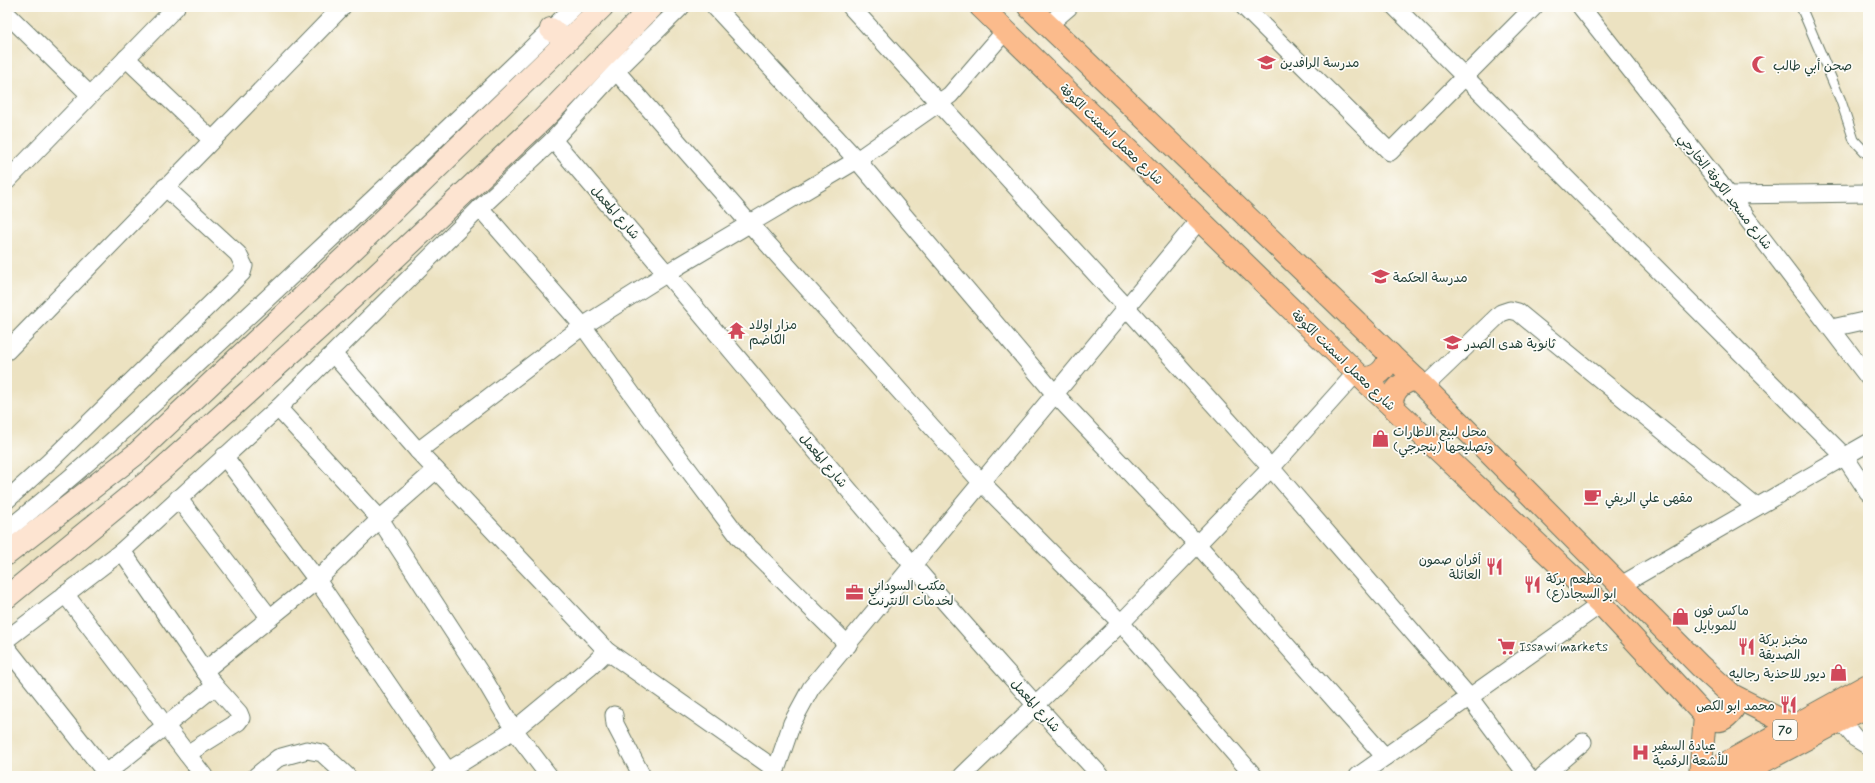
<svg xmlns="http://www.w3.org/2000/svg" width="1875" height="783" viewBox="0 0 1875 783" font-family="Mynerve,'Playpen Sans Arabic',sans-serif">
<rect width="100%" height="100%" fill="#fdfcf7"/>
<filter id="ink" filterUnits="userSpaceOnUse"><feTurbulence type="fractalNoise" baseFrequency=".025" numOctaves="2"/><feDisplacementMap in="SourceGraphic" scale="8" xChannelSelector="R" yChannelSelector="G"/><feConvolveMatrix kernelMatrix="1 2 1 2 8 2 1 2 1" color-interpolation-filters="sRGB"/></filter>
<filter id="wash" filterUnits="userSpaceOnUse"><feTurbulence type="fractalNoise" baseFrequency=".012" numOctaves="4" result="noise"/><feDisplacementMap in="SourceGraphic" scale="16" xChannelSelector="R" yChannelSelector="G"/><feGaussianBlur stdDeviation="0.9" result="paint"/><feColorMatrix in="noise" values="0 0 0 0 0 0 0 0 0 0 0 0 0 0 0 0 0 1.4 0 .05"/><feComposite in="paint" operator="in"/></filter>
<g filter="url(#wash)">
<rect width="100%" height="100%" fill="#ece2c1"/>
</g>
<g filter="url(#ink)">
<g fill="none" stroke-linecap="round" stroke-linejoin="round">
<defs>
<polyline id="lane" points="1801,7 1841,101 1854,140 1868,155"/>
<g id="street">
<polyline points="715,7 857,160 1055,394 1197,544 1385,757"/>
<polyline points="851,7 1127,308 1271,468 1469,697 1528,776"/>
<polyline points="1244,7 1390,152 1534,7"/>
<polyline points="1395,7 1845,457 1868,492"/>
<polyline points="1581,7 1729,195 1868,377"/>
<polyline points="7,14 90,95"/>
<polyline points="1048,25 1069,7"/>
<polyline points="126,58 212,140"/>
<polyline points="616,71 749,223 982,483 1121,623 1254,776"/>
<path d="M553,140c183,212 357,431 548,636"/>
<polyline points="7,181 176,7"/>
<polyline points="1729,195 1868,193"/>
<polyline points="480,208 583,326 642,408 739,537 848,645"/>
<polyline points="1832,328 1868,320"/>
<polyline points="7,351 342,7"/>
<polyline points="334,355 418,451 607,651 775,769"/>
<polyline points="1424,387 1501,313 1510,310 1518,312 1756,507"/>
<polyline points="278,408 380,519 484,679 514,730 549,776"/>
<polyline points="418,451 583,326 680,265 857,160 950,95 1006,30"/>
<polyline points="224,456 317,580 451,776"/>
<polyline points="178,498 270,618"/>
<polyline points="7,500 49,462 242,273 244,266 238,254 165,187"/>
<path d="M7,530c88,-70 169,-147 252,-224 106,-99 211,-198 315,-299"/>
<polyline points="1621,585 1868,443"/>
<polyline points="65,594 187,754 238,722 241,718 239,713 215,686 122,551"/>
<polyline points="7,639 122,551 278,408 480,208 553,140 616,71 681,7"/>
<polyline points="7,648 106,773"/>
<polyline points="204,671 317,580 380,519 436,470"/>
<polyline points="614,715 615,724 642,776"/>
<polyline points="1841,721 1855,738 1868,746"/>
<polyline points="187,754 204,776"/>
<polyline points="103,776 215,686"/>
<polyline points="256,776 278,758 307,750 322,753 347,776"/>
<polyline points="440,776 514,730 589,668 607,651"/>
<polyline points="774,776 792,723 811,688 1200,219"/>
<polyline points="962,776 1121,623 1271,468 1356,373"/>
<polyline points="1358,776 1601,604"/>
<polyline points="1543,776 1583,742"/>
</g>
<g id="secondary">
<polyline points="551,29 566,42"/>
<polyline points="7,554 136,454 360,243 602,7"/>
<polyline points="7,597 158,473 349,301 542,120 652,7"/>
</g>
<g id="primary">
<path d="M981,7l381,371 239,226 104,112c13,8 20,5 28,-7l-1,-14"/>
<polyline points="1029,7 1424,387 1700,666 1732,695 1793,726"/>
<path d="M1362,378c16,1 25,-9 28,-24"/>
<path d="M1392,406c-1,-16 10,-24 24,-27"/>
<polyline points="1700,776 1705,716"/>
</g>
<g id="highway">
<polyline points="1703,776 1868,685"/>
<polyline points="1736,776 1868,706"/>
</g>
</defs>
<use href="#lane" stroke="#677765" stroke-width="11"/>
<use href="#street" stroke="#677765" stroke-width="19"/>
<use href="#secondary" stroke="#677765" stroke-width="24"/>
<use href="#primary" stroke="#677765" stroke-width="24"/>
<use href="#highway" stroke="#677765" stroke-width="24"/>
<use href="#lane" stroke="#fff" stroke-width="9"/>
<use href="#street" stroke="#fff" stroke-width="17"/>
<use href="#secondary" stroke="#fde4d1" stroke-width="22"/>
<use href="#primary" stroke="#fbbb8c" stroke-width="22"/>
<use href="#highway" stroke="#fbbb8c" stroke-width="22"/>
</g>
</g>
<defs>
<symbol id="school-bare" viewBox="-9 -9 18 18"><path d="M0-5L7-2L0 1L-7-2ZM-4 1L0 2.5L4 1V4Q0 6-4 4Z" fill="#d1495b" stroke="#fdfcf7" stroke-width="2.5" paint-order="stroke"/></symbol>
<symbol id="mosque-bare" viewBox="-9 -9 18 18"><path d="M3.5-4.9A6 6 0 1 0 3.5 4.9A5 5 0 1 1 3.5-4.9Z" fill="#d1495b" stroke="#fdfcf7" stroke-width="2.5" paint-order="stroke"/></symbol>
<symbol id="temple-bare" viewBox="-9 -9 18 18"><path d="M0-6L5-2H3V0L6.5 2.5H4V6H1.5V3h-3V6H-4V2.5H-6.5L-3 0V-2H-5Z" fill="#d1495b" stroke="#fdfcf7" stroke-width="2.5" paint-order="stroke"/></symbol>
<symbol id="shop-bare" viewBox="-9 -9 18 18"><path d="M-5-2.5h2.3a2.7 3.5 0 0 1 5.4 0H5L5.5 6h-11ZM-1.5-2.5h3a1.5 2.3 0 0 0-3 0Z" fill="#d1495b" stroke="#fdfcf7" stroke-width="2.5" paint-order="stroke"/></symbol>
<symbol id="cafe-bare" viewBox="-9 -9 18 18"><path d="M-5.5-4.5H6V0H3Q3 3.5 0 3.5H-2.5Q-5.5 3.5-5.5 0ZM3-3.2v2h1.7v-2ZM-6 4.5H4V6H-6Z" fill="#d1495b" stroke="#fdfcf7" stroke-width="2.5" paint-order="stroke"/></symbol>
<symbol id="restaurant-bare" viewBox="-9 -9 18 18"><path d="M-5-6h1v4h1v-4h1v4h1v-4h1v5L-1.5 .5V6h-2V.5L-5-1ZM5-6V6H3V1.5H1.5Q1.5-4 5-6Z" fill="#d1495b" stroke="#fdfcf7" stroke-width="2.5" paint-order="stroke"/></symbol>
<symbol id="office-bare" viewBox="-9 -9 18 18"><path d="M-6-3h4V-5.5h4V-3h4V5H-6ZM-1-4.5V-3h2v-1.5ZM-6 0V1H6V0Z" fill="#d1495b" stroke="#fdfcf7" stroke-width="2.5" paint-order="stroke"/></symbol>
<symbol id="supermarket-bare" viewBox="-9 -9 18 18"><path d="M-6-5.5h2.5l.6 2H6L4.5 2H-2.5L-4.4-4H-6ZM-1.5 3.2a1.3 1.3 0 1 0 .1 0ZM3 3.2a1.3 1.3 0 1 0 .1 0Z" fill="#d1495b" stroke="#fdfcf7" stroke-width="2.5" paint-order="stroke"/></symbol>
<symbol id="hospital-bare" viewBox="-9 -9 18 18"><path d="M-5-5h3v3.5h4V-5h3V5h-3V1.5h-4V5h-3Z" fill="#d1495b" stroke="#fdfcf7" stroke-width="2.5" paint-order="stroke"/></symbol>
</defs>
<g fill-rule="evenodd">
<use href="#school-bare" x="1254" y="50" width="25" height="25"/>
<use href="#mosque-bare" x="1748" y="52" width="25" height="25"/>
<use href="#school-bare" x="1368" y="264" width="25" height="25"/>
<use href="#temple-bare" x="724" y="318" width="25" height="25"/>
<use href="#school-bare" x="1440" y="330" width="25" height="25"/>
<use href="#shop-bare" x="1368" y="426" width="25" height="25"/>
<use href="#cafe-bare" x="1580" y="484" width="25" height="25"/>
<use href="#restaurant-bare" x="1482" y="554" width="25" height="25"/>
<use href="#restaurant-bare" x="1520" y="572" width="25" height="25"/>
<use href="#office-bare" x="842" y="580" width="25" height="25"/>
<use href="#shop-bare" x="1668" y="604" width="25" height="25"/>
<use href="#supermarket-bare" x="1494" y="634" width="25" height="25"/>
<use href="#restaurant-bare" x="1734" y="634" width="25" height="25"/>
<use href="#shop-bare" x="1826" y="660" width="25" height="25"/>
<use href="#restaurant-bare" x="1776" y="692" width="25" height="25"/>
<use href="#hospital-bare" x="1628" y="740" width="25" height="25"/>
</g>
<g text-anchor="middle" stroke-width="3.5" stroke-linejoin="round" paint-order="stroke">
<rect fill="#fdfcf7" stroke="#62766e" stroke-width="1" x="1773" y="720" width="24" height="20" rx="3"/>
<g font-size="12" font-weight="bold" fill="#1f3d34">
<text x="1785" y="734">70</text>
</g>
<g font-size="13" fill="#1f3d34" stroke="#fdfcf7" text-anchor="start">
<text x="1280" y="67">مدرسة الرافدين</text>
<text x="1773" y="70">صحن أبي طالب</text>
<text x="1393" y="282">مدرسة الحكمة</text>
<text x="749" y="329">مزار اولاد<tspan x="749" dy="15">الكاضم</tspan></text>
<text x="1465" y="348">ثانوية هدى الصدر</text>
<text x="1393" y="436">محل لبيع الاطارات<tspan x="1393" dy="15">وتصليحها (بنجرجي)</tspan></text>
<text x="1605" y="502">مقهى علي الريفي</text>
<text x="1481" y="564" text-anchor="end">أفران صمون<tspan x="1481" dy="15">العائلة</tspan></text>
<text x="1546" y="583">مطعم بركة<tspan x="1546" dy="15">ابو السجاد(ع)</tspan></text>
<text x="868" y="590">مكتب السوداني<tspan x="868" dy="15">لخدمات الانترنت</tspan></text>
<text x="1694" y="615">ماكس فون<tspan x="1694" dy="15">للموبايل</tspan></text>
<text x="1759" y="644">مخبز بركة<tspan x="1759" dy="15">الصديقة</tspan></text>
<text x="1519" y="651">Issawi markets</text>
<text x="1826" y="678" text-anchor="end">ديور للاحذية رجاليه</text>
<text x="1775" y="710" text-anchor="end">محمد ابو الكص</text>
<text x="1653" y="750">عيادة السفير<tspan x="1653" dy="15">للأشعة الرقمية</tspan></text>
</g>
<g font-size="13" fill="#1f3d34" stroke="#fdfcf7">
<text transform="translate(1112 134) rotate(44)" y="5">شارع معمل اسمنت الكوفة</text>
<text transform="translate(1726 191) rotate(52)" y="5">شارع مسجد الكوفة الخارجي</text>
<text transform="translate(616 212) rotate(49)" y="5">شارع المعمل</text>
<text transform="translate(1344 360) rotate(44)" y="5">شارع معمل اسمنت الكوفة</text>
<text transform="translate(824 460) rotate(50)" y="5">شارع المعمل</text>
<text transform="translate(1036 705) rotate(48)" y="5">شارع المعمل</text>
</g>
</g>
<rect width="1875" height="783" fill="none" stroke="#fdfcf7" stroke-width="24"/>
</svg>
